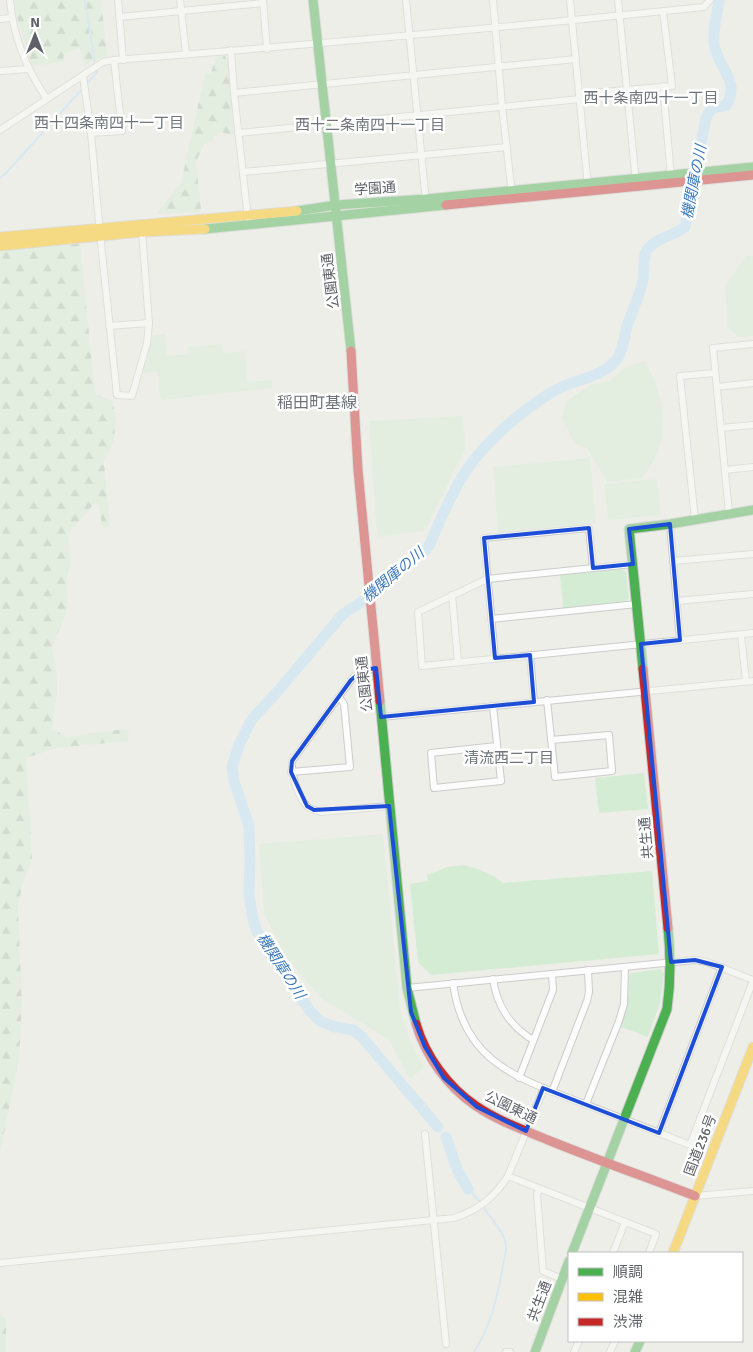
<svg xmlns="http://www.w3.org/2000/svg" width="753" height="1352" viewBox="0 0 753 1352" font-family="Signika,'Noto Sans JP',sans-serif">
<defs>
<pattern id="forest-firs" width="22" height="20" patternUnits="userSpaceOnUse" patternTransform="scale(1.25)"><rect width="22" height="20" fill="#d5ecd4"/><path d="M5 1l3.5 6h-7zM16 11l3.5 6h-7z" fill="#b0c3b0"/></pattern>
</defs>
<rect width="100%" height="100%" fill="#eeeee9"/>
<g fill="#d5ecd4">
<polygon points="746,256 753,256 753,336 739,337 727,327 725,285"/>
<polygon points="165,334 167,356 189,354 188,347 222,344 223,353 245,351 247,382 272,380 272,388 161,400 157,371 143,374 152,335"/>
<path d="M645,361c22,41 28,79 -3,117l-35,4 -20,-34 -12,-4 -13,-25 4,-18 26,-17 17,-3 20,-16z"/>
<polygon points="462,416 466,447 425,531 377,537 369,421"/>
<polygon points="590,458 596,523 498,532 493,467"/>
<polygon points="657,479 661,515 608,520 604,484"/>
<polygon points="622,569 626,572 629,598 626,602 563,608 560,575"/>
<polygon points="644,773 648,809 599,813 595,778"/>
<polygon points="383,834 400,1010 410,1041 424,1067 410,1079 389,1040 321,998 285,956 264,913 259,844"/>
<path d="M463,865c16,4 28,8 40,18l149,-12 7,83 -228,21 -13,-13 -8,-78 18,-3 -1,-6 20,-8z"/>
<polygon points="660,969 664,973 660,1003 648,1037 621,1027 628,1003 629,976 631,973"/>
</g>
<g fill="url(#forest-firs)">
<polygon points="15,0 101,0 107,55 84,65 80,48 64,54 63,62 32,66 16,14"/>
<polygon points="224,55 228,61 234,135 219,132 210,142 204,144 196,162 201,208 200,212 156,214 181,183 205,74 211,73 216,56"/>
<polygon points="80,242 95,394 112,401 116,418 114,440 104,462 110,525 106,528 102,526 99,505 94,504 68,534 71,563 66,583 68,601 66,613 52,648 57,674 57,695 52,729 67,737 123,729 129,731 128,741 56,748 26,758 32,859 22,886 18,907 22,1005 19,1059 0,1153 0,250"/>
<polygon points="0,1315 6,1318 6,1352 0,1352"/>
</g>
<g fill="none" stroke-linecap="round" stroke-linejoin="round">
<g stroke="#bddff8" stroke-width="2">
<polyline points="85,0 95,64"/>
<polyline points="86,85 97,72 96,69"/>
<polyline points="0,178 7,172 83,88"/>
<polyline points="468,1189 481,1203"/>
<path d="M474,1352c17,-26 24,-57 29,-87 1,-6 4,-13 3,-19 0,-11 -16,-30 -23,-39"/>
</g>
<g stroke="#bddff8" stroke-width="11">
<path d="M438,1127l-77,-91 -8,-6 -18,-3 -15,-6 -10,-10 -40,-57 -13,-23 -4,-11 -4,-26 1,-34 -1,-34 -15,-45 -2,-14 7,-22 13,-26 26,-28 65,-77 38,-25 11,-16 32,-21 6,-8c12,-28 25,-60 44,-84 22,-27 50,-51 80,-69 20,-12 49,-13 63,-32 7,-10 7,-22 10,-33 5,-15 13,-31 16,-46 2,-9 -1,-23 4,-30 8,-12 27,-14 38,-23l21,-109c5,-11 8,-11 20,-12 16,-25 -10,-40 -12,-63 -1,-14 3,-29 5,-43"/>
<polyline points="446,1137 457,1169 468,1189"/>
</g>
<defs>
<g id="street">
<path d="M10,0c3,35 17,70 37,99"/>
<polyline points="118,0 123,60"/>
<polyline points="180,0 186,54"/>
<polyline points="263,0 267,49"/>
<polyline points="406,0 426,202"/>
<polyline points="493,0 502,106 512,195"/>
<polyline points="570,0 588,187"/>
<polyline points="618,0 636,182"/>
<polyline points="120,17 263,3"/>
<polyline points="0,19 11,18"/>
<polyline points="231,50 234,93 248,219"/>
<polyline points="0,71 29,69"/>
<polyline points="83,76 91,133 100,234 117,395 132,396 147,343 149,323 142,232"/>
<polyline points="663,86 671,177"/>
<polyline points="234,93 576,59"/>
<polyline points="580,94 672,86 663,11"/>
<path d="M0,130l103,-68 11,-2c197,-15 394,-33 590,-53l6,-7"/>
<polyline points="91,133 122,131 114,60"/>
<polyline points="238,133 580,99"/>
<polyline points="243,172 507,147"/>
<polyline points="109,326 149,323"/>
<polyline points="717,387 753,383"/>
<polyline points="721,428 753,425"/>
<polyline points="725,470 753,467"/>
<polyline points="729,513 713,348 753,344"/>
<polyline points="695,520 680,376 715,373"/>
<polyline points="670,524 680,640"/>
<polyline points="673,561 753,554"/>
<polyline points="633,564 487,579 418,612 422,666 753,633"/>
<polyline points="452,595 458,662"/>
<polyline points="677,601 753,594"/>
<polyline points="491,619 637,604"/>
<polyline points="741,635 746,681"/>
<polyline points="530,655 534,702"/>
<polyline points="495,658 484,538 589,528 593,568"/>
<path d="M376,668c-11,2 -18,4 -25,12l-59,81c-1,13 6,36 15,45 4,4 10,5 15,6l67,-6"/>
<polyline points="547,700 555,777 612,771 609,735 551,740"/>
<polyline points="493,706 501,781 434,788 431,753 497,746"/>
<polyline points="381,717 753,681"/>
<polyline points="291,772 350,767 344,704 339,697"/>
<path d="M493,979c4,28 17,47 40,61"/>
<path d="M453,983c11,82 68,96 134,122 35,13 69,27 103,40l63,-164"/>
<polyline points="407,988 695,960 707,962 753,980"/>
<polyline points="519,1078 553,990 552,974"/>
<polyline points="552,1092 587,1001 589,992 588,970"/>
<polyline points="586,1104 619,1021 624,1004 625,967"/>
<polyline points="659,1133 722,967"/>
<polyline points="425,1134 446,1344"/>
<polyline points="508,1176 656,1234 649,1253"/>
<polyline points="540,1189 537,1194 543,1271 562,1279"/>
<polyline points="695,1196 753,1191"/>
<polyline points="613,1253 625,1222"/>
<path d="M0,1263l454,-45c24,-8 40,-20 54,-42l36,-88"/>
<polyline points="506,1352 510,1352"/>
<polyline points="574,1352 579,1341"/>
<polyline points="610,1352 615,1341"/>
</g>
<g id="fast">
<polyline points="313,0 351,351"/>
<polyline points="297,211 336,205 426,199 753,167"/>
<polyline points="205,229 446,205"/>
<polyline points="643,669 629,529 670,524 753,510"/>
<polyline points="380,701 407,988 416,1024"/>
<path d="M572,1253l95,-244c4,-29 4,-52 1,-81"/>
<polyline points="535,1352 569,1261"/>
<polyline points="635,1352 640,1341"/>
</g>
<g id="slow">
<polyline points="0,237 297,211"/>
<polyline points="0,246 142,232 205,229"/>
<polyline points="673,1253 753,1047"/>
</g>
<g id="jam">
<polyline points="446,205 753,175"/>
<polyline points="351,351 358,470 380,701"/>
<polyline points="643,669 668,928"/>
<path d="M416,1024c10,33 32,63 60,82 22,15 48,24 72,34 49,20 98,37 147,56"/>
</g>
</defs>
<use href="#street" stroke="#cbcccb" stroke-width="8"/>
<use href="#fast" stroke="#c9cbca" stroke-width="11"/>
<use href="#slow" stroke="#c9cbca" stroke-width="11"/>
<use href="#jam" stroke="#c9cbca" stroke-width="11"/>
<use href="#street" stroke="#fcfcfc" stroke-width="6"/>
<use href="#fast" stroke="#4caf50" stroke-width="9"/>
<use href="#slow" stroke="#ffc107" stroke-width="9"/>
<use href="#jam" stroke="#c62828" stroke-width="9"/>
</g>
<path d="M0 0H753V1352H0ZM670,524l10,116 -39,4 30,318 24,-2 27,7 -63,166 -116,-45 -17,43 -49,-24 -33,-29 -19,-31 -14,-35 -22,-206 -75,4 -7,-4 -16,-34 1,-11 59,-81 13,-10 12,-2 5,49 153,-15 -4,-47 -35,3 -11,-120 105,-10 4,40 40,-4 -4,-35z" fill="#eeeee9" fill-opacity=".55" fill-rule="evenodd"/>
<path fill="none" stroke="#1d4ed8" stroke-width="4" stroke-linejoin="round" d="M670,524l10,116 -39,4 30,318 24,-2 27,7 -63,166 -116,-45 -17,43 -49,-24 -33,-29 -19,-31 -14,-35 -22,-206 -75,4 -7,-4 -16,-34 1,-11 59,-81 13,-10 12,-2 5,49 153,-15 -4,-47 -35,3 -11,-120 105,-10 4,40 40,-4 -4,-35z"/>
<g text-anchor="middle" stroke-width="5" stroke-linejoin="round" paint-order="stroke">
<g font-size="14" fill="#5e6268" stroke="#fff">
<text transform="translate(375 188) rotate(-4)" y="5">学園通</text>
<text transform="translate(330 281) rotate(-97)" y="5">公園東通</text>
<text transform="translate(364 684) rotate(-96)" y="5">公園東通</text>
<text transform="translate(646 838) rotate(-95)" y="5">共生通</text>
<text transform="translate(511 1107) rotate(26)" y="5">公園東通</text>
<text transform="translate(700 1145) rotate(-69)" y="5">国道236号</text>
<text transform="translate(539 1301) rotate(-69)" y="5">共生通</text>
</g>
<g font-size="15" fill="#6e747a" stroke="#fff">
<text x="651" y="103">西十条南四十一丁目</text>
<text x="109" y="128">西十四条南四十一丁目</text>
<text x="370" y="130">西十二条南四十一丁目</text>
<text x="509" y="763">清流西二丁目</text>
</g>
<g font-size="15" font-style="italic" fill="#3b78bb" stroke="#fff">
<text transform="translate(694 182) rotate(-79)" y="5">機関庫の川</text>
<text transform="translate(393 575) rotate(-40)" y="5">機関庫の川</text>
<text transform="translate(281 966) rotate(57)" y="5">機関庫の川</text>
</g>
<g font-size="16" fill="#6e747a" stroke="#fff">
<text x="317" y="408">稲田町基線</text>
</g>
</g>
<rect x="568" y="1252" width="175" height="90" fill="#ffffff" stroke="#bfc0c3"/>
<rect x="578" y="1268" width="25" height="8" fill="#4caf50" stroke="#bfc0c3"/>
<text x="613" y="1277" font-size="15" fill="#5e6268">順調</text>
<rect x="578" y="1293" width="25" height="8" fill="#ffc107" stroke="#bfc0c3"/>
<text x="613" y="1302" font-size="15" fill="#5e6268">混雑</text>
<rect x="578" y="1318" width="25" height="8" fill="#c62828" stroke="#bfc0c3"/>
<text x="613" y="1327" font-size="15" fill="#5e6268">渋滞</text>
<g transform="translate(35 35)" stroke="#ffffff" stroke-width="4" paint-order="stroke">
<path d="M0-4L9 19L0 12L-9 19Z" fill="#5e6268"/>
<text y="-8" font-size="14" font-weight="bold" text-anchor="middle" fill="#5e6268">N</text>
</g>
</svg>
